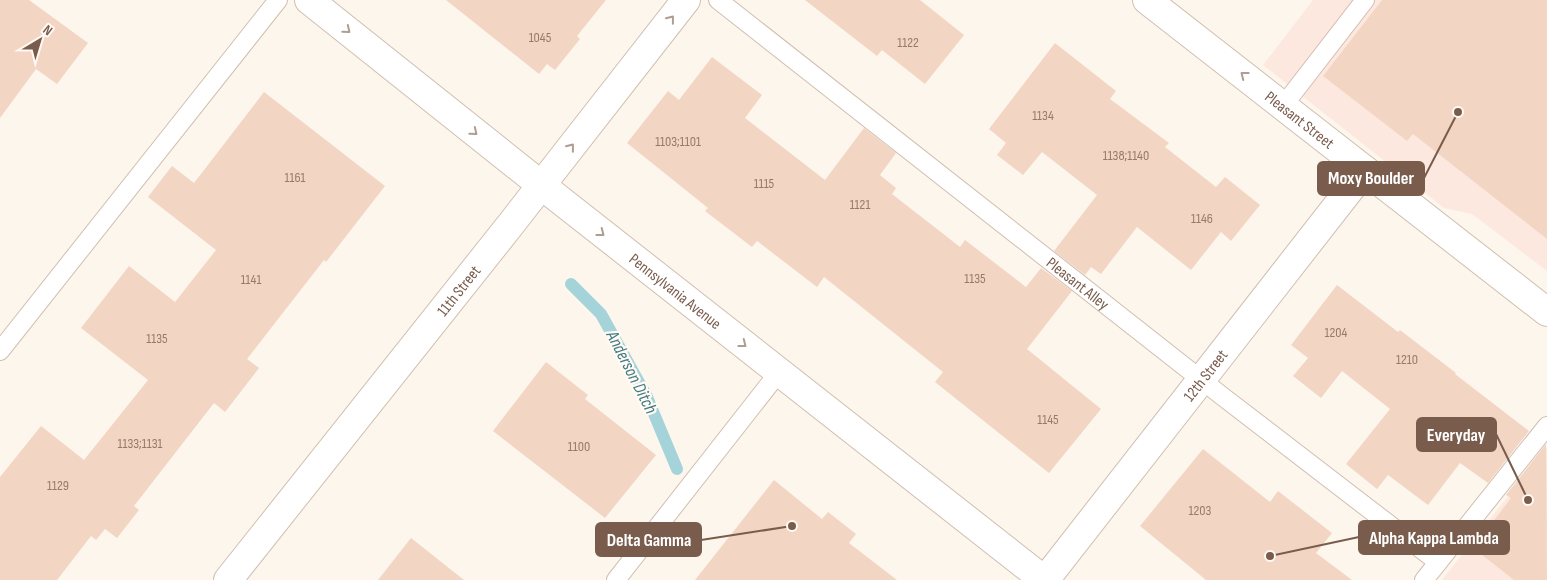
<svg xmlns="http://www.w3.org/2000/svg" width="1547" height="580" viewBox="0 0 1547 580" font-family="'Sofia Sans Condensed',sans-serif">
<rect width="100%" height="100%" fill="#fdf6ec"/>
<g fill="#fde8e0">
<polygon points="1313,0 1547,0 1547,271 1472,214 1444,208 1263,65"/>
<polygon points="1547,447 1547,580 1442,580"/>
</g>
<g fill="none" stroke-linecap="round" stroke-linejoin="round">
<polyline stroke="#a5d3da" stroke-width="12" points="571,284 601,314 647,397 677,469"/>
</g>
<g fill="#f3d5c3">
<polygon points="0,0 29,0 88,43 57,84 36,69 0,118"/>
<polygon points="446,0 606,0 577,36 580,39 555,70 547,64 539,74"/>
<polygon points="805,0 920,0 964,35 925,84 882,50 877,56"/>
<polygon points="1382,0 1547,0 1547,239 1413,134 1407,141 1323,76"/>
<polygon points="1055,43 1116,91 1110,99 1169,143 1165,147 1216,187 1225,177 1260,205 1231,241 1221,232 1191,270 1137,227 1101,274 1091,267 1085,275 1054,251 1097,195 1042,152 1023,175 997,155 1006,143 989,129"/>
<polygon points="712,57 762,95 745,118 825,180 864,128 896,153 880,175 896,188 892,194 960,247 965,240 1026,287 1041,268 1072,291 1027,349 1101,409 1049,473 935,382 943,372 824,277 817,287 757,241 752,247 705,211 708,208 627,143 668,91 679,100"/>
<polygon points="264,92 385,186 326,262 324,260 247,359 259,368 225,412 214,403 134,506 139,510 117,538 105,529 96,540 91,536 57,580 0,580 0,477 41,426 84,460 148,380 81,328 129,266 175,302 216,250 148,197 172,166 194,183"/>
<polygon points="1337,285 1398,332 1400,330 1456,373 1455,374 1529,431 1488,483 1460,463 1428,505 1388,475 1377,489 1346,464 1390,409 1342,371 1321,398 1293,376 1308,358 1291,345"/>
<polygon points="546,362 588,395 585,399 656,455 605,518 493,431"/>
<polygon points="1546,444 1547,580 1514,580 1473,548 1511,498 1506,495"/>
<polygon points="1203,449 1270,502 1278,491 1332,533 1316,553 1352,580 1206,580 1140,526"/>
<polygon points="774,480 822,519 828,512 856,534 849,543 897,580 695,580"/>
<polygon points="411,538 464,580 378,580"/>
</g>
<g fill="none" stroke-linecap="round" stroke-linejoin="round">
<defs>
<g id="lane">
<path id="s1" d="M718,0l504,396 216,166"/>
<polyline points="1283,106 1365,0"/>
<polyline points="0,351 278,0"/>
<polyline points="616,580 779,372"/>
<polyline points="1424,580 1547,426"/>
</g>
<g id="street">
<path id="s2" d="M309,0l232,185 503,395"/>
<path id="s3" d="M1147,0l400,312"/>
<path id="s4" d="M228,580l283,-356 175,-224"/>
<path id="s5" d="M1045,580l320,-410"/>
</g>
</defs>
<use href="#lane" stroke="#d1beb0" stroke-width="20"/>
<use href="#street" stroke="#d1beb0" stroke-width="30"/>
<use href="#lane" stroke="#fff" stroke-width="18"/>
<use href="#street" stroke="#fff" stroke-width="28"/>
</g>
<defs><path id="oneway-chevron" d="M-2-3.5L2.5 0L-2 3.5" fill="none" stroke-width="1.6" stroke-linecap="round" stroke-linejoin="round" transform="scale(1.25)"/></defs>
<g stroke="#af9d94">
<use href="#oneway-chevron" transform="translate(671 19) rotate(-52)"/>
<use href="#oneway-chevron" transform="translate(347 30) rotate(39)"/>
<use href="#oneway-chevron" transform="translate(1244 75) rotate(-142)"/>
<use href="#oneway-chevron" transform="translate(474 132) rotate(39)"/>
<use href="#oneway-chevron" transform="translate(571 147) rotate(-52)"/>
<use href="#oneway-chevron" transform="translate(601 233) rotate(38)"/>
<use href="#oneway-chevron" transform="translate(743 344) rotate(38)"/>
</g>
<g text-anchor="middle" stroke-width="4.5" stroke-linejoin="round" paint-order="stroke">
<g font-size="14" fill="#987a6a">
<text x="540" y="42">1045</text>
<text x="908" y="47">1122</text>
<text x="1043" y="120">1134</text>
<text x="678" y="146">1103;1101</text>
<text x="1126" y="160">1138;1140</text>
<text x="295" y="182">1161</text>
<text x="764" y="188">1115</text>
<text x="860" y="209">1121</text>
<text x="1202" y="223">1146</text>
<text x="975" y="283">1135</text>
<text x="251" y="284">1141</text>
<text x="1336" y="337">1204</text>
<text x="157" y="343">1135</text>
<text x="1407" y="364">1210</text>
<text x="1048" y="424">1145</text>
<text x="140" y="448">1133;1131</text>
<text x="579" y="451">1100</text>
<text x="58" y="490">1129</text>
<text x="1200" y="515">1203</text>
</g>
<g font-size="16" fill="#7a5c4d" stroke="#fffaf3">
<text dy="6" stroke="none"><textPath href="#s3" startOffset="194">Pleasant Street</textPath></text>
<text dy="6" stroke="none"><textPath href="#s1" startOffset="458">Pleasant Alley</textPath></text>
<text dy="6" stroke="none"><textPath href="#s4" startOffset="370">11th Street</textPath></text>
<text dy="6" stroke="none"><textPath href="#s2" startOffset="468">Pennsylvania Avenue</textPath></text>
<text dy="6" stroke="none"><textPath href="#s5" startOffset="260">12th Street</textPath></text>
</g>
<g font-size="18" font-style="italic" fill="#437c86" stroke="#fffaf3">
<text transform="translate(632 372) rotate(63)" y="6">Anderson Ditch</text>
</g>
</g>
<path fill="none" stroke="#7a5c4d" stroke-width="2" d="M1458 112L1424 178M1528 500L1496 434M1270 556L1359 537M792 526L701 540"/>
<g fill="#7a5c4d" stroke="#fffaf3" stroke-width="2">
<circle cx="1458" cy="112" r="5"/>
<circle cx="1528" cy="500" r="5"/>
<circle cx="1270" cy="556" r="5"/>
<circle cx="792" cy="526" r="5"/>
</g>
<g fill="#7a5c4d" stroke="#7a5c4d" stroke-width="2">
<rect x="1318" y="162" width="106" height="33" rx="5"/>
<rect x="1417" y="418" width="79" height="33" rx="5"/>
<rect x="1359" y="521" width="150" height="33" rx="5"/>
<rect x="596" y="523" width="105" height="33" rx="5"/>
</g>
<g font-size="18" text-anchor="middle" font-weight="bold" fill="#fff">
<text x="1371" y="184">Moxy Boulder</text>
<text x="1456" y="441">Everyday</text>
<text x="1434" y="544">Alpha Kappa Lambda</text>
<text x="649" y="546">Delta Gamma</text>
</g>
<g transform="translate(40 40) rotate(38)" stroke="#fffaf3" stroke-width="4" paint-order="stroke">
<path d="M0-4L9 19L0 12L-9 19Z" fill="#7a5c4d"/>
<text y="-8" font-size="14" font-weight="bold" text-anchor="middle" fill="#7a5c4d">N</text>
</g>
</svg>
